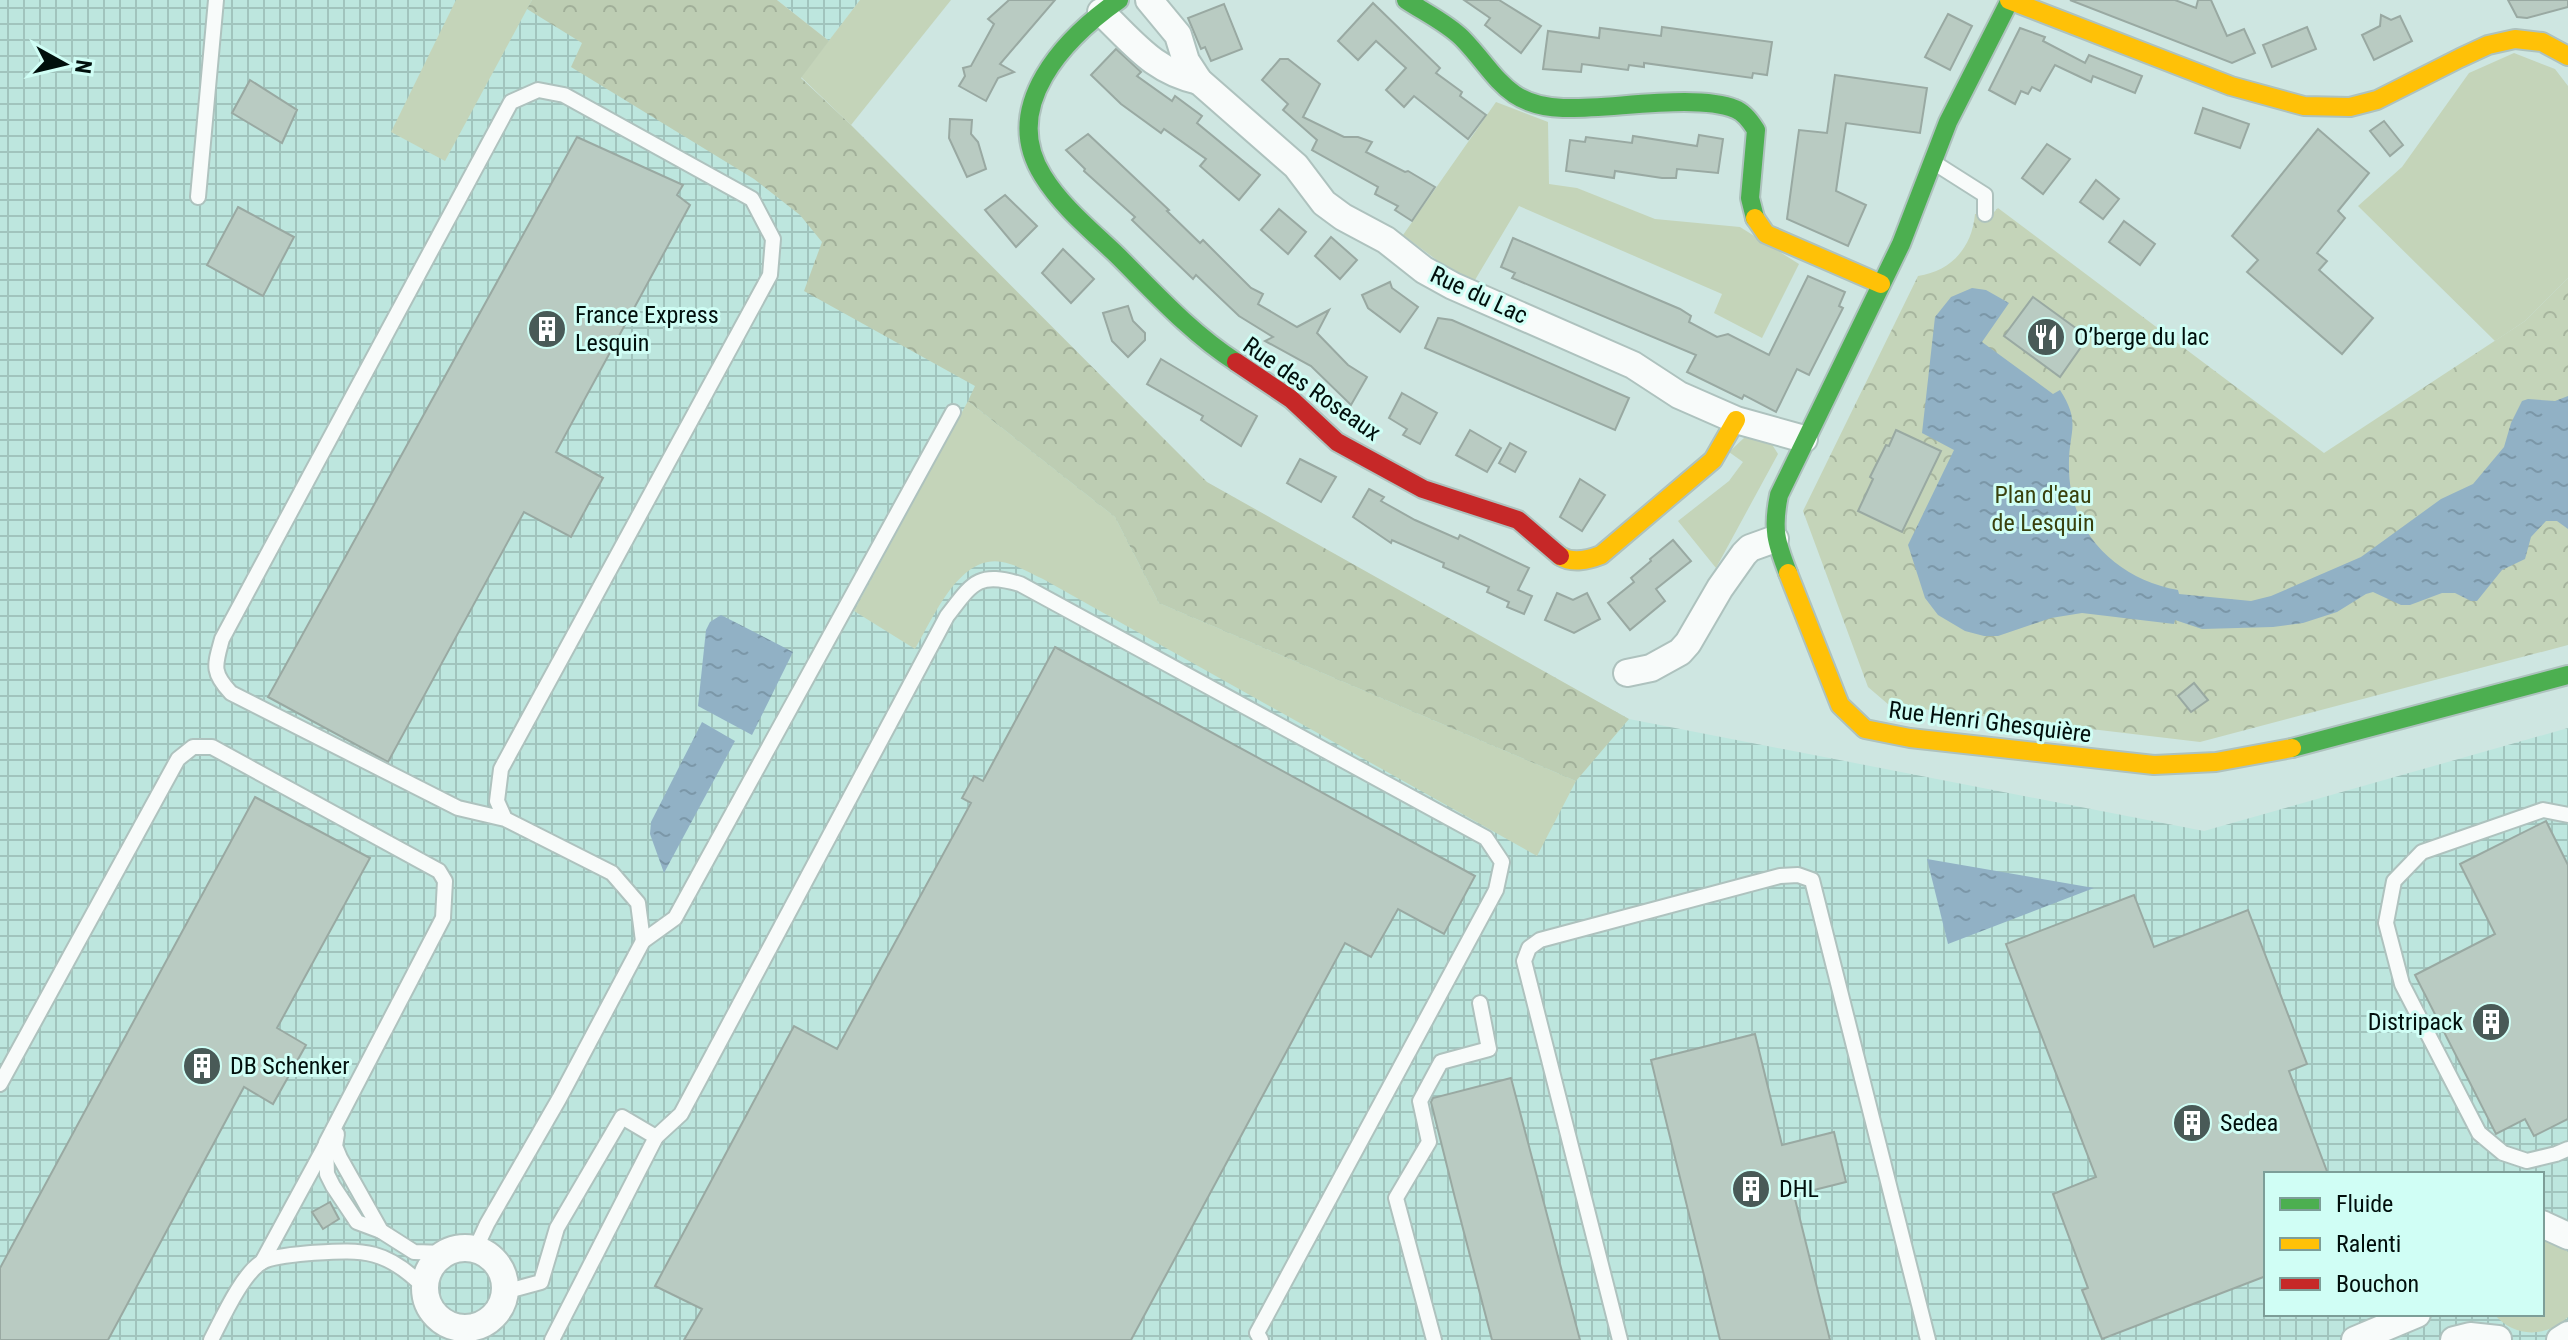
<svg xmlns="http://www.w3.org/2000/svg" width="2568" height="1340" viewBox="0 0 2568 1340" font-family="'Roboto Condensed',sans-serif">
<defs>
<pattern id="industrial-grid" width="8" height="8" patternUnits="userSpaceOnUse" patternTransform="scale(2)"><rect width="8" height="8" fill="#bde6de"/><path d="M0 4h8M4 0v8" fill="none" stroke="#a1c4bd"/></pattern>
<pattern id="forest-crowns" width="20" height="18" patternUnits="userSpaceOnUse" patternTransform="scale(2)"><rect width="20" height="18" fill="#bdcdb3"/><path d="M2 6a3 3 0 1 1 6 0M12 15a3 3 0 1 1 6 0" fill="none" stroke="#a1af99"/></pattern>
<pattern id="park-crowns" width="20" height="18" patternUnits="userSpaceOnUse" patternTransform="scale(2)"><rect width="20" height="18" fill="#c4d4b9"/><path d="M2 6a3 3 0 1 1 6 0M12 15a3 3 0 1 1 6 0" fill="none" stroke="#a7b59e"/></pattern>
<pattern id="water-ripples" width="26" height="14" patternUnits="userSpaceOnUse" patternTransform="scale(2)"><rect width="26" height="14" fill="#91b1c5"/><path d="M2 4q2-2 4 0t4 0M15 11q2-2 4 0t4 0" fill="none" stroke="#7b97a8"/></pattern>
</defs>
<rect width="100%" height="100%" fill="#cee6e1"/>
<g fill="url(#industrial-grid)" fill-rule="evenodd">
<path d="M0,0h638l378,386 613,333 575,112 364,-103v612h-2568zM2266,1174h276v140h-276z"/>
<polygon points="777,0 860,0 829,41"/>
</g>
<g fill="#c4d4b9">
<polygon points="456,0 532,0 445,161 391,132"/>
<polygon points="860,0 951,0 851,125 801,77"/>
<polygon points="2514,53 2555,69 2568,86 2568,278 2525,321 2495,341 2358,206 2402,167 2469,73"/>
<polygon points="1496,102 1548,122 1549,184 1577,188 1655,219 1740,227 1799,264 1762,338 1714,313 1722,294 1519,206 1475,280 1446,267 1403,235"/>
<path d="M968,401l147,116 44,86 417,178 -39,75 -494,-277c-13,-6 -28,-15 -41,-17 -43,-8 -69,57 -87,87l-61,-38z"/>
<polygon points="1744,438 1768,438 1778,454 1716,568 1678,521 1729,481 1743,462 1729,452"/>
<path d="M2542,1238l19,8 7,6v65c-22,21 -54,21 -74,-3h48z"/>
</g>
<polygon fill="url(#forest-crowns)" points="532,0 777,0 829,41 801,78 851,125 1207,482 1629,719 1576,781 1159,603 1115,517 968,401 975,386 804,291 822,242 800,215 754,179 571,67 582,43 527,9"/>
<path fill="url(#park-crowns)" d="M1998,208l326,245 201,-132 43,-43v367l-368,97 -311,-37 -21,-18 -65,-176 115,-235c33,-5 54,-28 57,-62h17z"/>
<g fill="url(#water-ripples)">
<path d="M1972,288l14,2 23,13 -27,39 71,52 7,-4c22,34 8,42 9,77 0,65 47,112 109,123l1,4 72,7 20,-5 90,-39 80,-58 32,-15 31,-37 7,-24 11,-22 6,-2 27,2 13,-5v133l-11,-8h-11l-15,16 -6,22 -23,11 -25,31h-6l-16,-8h-13l-32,12h-9l-28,-13 -7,2 -29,18 -34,11 -30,4 -71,2 -27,-9 -1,4 -92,-11 -31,5 -53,18h-14l-19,-5 -27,-16 -13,-17 -17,-53 46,-95 -32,-17 13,-116 16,-20z"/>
<polygon points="721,615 793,652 752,735 698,706 706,630 710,622"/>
<polygon points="702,722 735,741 664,873 650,834 651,822"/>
<polygon points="1927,859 2094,888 1948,944"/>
</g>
<g fill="#b9cbc2" stroke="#99a9a2" stroke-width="2">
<polygon points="1009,0 1055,0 1000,64 1014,72 998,78 986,101 959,86 965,76 963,68 971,66 994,24 988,19"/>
<polygon points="1464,0 1499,0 1541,26 1521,53 1485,25 1490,18"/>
<polygon points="2070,0 2175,0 2196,8 2198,0 2211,0 2227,36 2244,29 2255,53 2232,63"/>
<polygon points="2508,0 2568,0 2568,7 2527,18 2517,17"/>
<polygon points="1373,3 1440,68 1436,73 1462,92 1460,96 1486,115 1468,139 1414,96 1404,107 1386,90 1406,68 1376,41 1358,60 1338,41"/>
<polygon points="1224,4 1242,49 1211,61 1205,47 1201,49 1188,18"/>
<polygon points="1948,14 1972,26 1950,70 1925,57"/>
<polygon points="2381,15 2391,20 2400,16 2412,41 2374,60 2362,35 2380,26"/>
<polygon points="1662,27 1772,42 1767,75 1753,73 1752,78 1644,63 1644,67 1629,65 1628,70 1582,64 1581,72 1543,69 1548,31 1599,38 1600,28 1661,36"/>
<polygon points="2307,27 2316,49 2272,67 2263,45"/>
<polygon points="2020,28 2045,37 2043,41 2085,63 2089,55 2142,76 2135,93 2093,76 2091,82 2055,65 2040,91 2032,87 2028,94 2021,91 2015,104 1989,90"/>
<polygon points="1116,49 1141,72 1137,76 1172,101 1175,96 1202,116 1197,123 1260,175 1239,200 1200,166 1206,159 1164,129 1161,133 1121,104 1091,75"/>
<polygon points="1280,59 1288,59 1320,84 1303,117 1344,137 1358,137 1372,142 1366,152 1405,172 1408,171 1435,187 1412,221 1395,210 1398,206 1375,194 1378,187 1312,150 1317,140 1283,110 1288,104 1262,80"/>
<polygon points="1835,75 1927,88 1920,133 1846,123 1836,191 1866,205 1848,246 1787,219 1799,130 1827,133"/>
<polygon points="250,80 297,110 282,143 232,113"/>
<polygon points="2203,108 2249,124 2240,148 2195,133"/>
<polygon points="950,119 972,120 971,134 978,142 986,169 967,177 949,138"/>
<polygon points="2384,121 2403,145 2390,156 2370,131"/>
<polygon points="2318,129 2369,173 2338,211 2345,218 2317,253 2327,261 2319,270 2373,318 2342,354 2247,272 2258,260 2232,236"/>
<polygon points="1088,134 1169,210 1167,211 1200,243 1203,240 1251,288 1263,294 1258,304 1297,327 1329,310 1317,333 1348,365 1367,377 1351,405 1311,366 1265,341 1273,337 1239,316 1196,275 1193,279 1132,220 1135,217 1084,171 1085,169 1066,150"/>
<polygon points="1699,135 1723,139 1718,173 1677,169 1676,178 1662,178 1615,171 1614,178 1566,171 1570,140 1585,142 1586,137 1632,143 1633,136 1697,146"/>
<polygon points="577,137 683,185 677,195 690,205 556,452 603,478 588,505 571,537 524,512 388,762 268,697"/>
<polygon points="2047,144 2070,159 2043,194 2022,178"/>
<polygon points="2096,180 2119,199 2103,219 2080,202"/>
<polygon points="1005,195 1037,226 1016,247 985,210"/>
<polygon points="238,207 294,237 263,296 207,265"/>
<polygon points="1279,209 1306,232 1288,254 1261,230"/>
<polygon points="2124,221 2155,244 2140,265 2109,242"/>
<polygon points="1331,237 1357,260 1340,279 1315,256"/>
<polygon points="1513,238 1680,309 1691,316 1689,322 1717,337 1728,334 1769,355 1808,276 1845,292 1839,306 1843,308 1809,375 1797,369 1776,412 1744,395 1742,399 1687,372 1696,355 1512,278 1515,273 1501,267"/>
<polygon points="1063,249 1094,279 1071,303 1042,273"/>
<polygon points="1390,282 1392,288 1418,307 1400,332 1368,308 1362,295"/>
<polygon points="2033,297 2088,337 2060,377 2004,336"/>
<polygon points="1128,306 1133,321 1145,333 1145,340 1128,357 1112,341 1103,313"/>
<polygon points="1438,318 1452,320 1629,398 1615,430 1425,348"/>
<polygon points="1161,359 1257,416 1241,446 1201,420 1203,416 1147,384"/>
<polygon points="1402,393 1437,413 1420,444 1403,435 1407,429 1389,418"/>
<polygon points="1470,430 1501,448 1487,472 1456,455"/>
<polygon points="1896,430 1941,451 1902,532 1858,511 1873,479 1870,477 1886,445 1889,446"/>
<polygon points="1510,443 1526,452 1515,472 1499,463"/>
<polygon points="1300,459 1336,477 1321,502 1287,483"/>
<polygon points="1580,479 1605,495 1582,531 1560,517"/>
<polygon points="1369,489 1384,497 1381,501 1415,520 1458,539 1460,535 1529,568 1518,590 1532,596 1524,614 1507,607 1509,602 1487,592 1489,587 1443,567 1444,563 1392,540 1391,543 1353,517"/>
<polygon points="1673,540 1691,561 1656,589 1665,601 1630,630 1608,603 1634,582 1631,578 1651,561 1650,559"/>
<polygon points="1557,593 1573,600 1587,593 1600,619 1574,633 1545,620"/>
<polygon points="1055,647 1475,876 1444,934 1398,909 1371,957 1345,943 1131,1340 684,1340 702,1309 655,1286 794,1026 837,1049 971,803 962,798 974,776 983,781"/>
<polygon points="2194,683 2208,700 2191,712 2178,696"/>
<polygon points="255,797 370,858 277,1028 306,1045 273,1104 244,1087 108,1340 0,1340 0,1268"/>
<polygon points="2546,821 2568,865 2568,1119 2534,1136 2525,1119 2496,1134 2415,975 2495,934 2460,864"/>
<polygon points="2134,895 2154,947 2248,910 2307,1064 2289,1071 2328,1174 2266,1174 2266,1276 2102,1339 2082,1290 2088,1288 2053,1194 2096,1177 2006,944"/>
<polygon points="1755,1034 1782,1145 1834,1132 1846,1182 1794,1195 1830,1340 1720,1340 1651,1060"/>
<polygon points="1511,1078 1580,1340 1492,1340 1455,1198 1431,1102 1433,1098"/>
<polygon points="330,1202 339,1219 323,1229 312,1212"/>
</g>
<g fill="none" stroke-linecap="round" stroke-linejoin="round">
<defs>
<g id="lane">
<polyline points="1933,162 1985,195 1985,214"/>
<polyline points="198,197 216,0"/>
<polyline points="2568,815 2543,810 2422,852 2394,881 2386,923 2402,984 2479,1133 2503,1153 2527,1161 2556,1154 2568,1149"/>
<path d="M505,819l-8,-18 4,-32 269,-494 3,-36 -21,-40 -188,-104 -26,-5 -27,12 -289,537c-7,26 -11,33 9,54l227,115 47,11 107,54 26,30 5,38"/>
<polyline points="0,1084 178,759 193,747 212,747 439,871 445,881 443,918 326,1143 327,1174 333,1186 357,1222 381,1231"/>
<polyline points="337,1134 335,1146 340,1158 381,1231 414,1252 445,1253"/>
<path d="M656,1137l25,-23 266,-498c25,-32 30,-45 73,-32l466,254 16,24 -6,28 -239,443 4,7"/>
<polyline points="475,1250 487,1224 559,1099 643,941 675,918 953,412"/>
<polyline points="262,1262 325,1146"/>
<polyline points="504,1292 541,1282 557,1228 622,1117 656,1137 552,1340"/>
<path d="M211,1340c11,-21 31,-66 51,-78 10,-6 38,-8 49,-9 53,-3 74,-5 114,35"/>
<polyline points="1434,1340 1396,1198 1429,1142 1420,1101 1441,1062 1489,1049 1480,1003"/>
<polyline points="1620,1340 1524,961 1529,948 1540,940 1780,876 1798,875 1812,880 1928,1340"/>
</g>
<g id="street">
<polyline points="1149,0 1178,35 1186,61 1199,81 1296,166 1324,203 1343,217 1386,240 1424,270 1453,286 1633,365 1679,395 1736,420 1804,439"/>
<path d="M1101,12c33,31 52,59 98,69"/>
<polyline points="1627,673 1651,668 1680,652 1688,643 1720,588 1744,554 1750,548 1775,539"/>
<polyline points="2542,1224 2568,1236"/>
<circle cx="465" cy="1288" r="40"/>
<polyline points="2355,1340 2417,1314"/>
<polyline points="2454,1340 2470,1336 2498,1339"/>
<polyline points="2560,1340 2568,1335"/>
</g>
<g id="fast">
<path d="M1119,0c-54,38 -120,106 -76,176 19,31 49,55 75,80 38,38 73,77 118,106"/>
<path d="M1406,0c18,12 41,23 56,38 35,36 43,68 101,70 45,2 133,-15 172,1 9,3 16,13 21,21l-6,68 5,20"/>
<path d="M1788,573c-12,-31 -16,-44 -9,-78l122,-251 47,-122 62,-122"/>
<polyline points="2292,748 2568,675"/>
</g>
<g id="slow">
<polyline points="2009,0 2231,86 2304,106 2350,107 2377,100 2460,58 2488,45 2515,39 2542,42 2568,56"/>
<polyline points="1755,218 1766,234 1881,284"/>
<path d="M1560,556c13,8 28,4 41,-1l112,-95 23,-40"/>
<polyline points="1788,573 1840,705 1865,729 1910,738 2154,765 2216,762 2292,748"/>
</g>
<polyline id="jam" points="1236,362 1291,399 1337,442 1423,489 1518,520 1560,556"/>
</defs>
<use href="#lane" stroke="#aec2be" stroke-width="18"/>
<use href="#street" stroke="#aec2be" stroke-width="30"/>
<use href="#fast" stroke="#aec2be" stroke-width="22"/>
<use href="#slow" stroke="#aec2be" stroke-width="22"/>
<use href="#jam" stroke="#aec2be" stroke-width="22"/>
<use href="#lane" stroke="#f8fbfa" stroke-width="14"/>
<use href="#street" stroke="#f8fbfa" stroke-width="26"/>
<use href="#fast" stroke="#4caf50" stroke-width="18"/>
<use href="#slow" stroke="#ffc107" stroke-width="18"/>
<use href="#jam" stroke="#c62828" stroke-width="18"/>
</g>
<defs>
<symbol id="building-disc" viewBox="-11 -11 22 22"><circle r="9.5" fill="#495a57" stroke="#d0fef5"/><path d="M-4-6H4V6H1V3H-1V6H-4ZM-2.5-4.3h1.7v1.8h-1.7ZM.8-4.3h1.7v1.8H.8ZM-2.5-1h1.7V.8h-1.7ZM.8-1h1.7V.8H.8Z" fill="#fff"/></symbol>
<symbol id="restaurant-disc" viewBox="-11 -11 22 22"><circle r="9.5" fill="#495a57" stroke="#d0fef5"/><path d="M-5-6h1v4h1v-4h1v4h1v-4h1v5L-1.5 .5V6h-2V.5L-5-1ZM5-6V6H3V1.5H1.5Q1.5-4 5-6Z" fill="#fff"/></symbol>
</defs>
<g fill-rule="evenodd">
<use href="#building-disc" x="525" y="307" width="44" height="44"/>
<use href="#restaurant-disc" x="2024" y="315" width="44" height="44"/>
<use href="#building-disc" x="2469" y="1000" width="44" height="44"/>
<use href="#building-disc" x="180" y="1044" width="44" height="44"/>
<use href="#building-disc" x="2170" y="1101" width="44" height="44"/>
<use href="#building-disc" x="1729" y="1167" width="44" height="44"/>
</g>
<g text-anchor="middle" stroke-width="6" stroke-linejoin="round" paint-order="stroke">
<g font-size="24" fill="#010f0c" stroke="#d0fef5">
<text transform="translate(1479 295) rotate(25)" y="8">Rue du Lac</text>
<text transform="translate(1312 389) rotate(35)" y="8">Rue des Roseaux</text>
<text transform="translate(1990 722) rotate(7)" y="8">Rue Henri Ghesquière</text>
</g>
<g font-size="24" fill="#010f0c" stroke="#d0fef5" text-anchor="start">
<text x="575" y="323">France Express<tspan x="575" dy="28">Lesquin</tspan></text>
<text x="2074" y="345">O’berge du lac</text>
<text x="2463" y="1030" text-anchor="end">Distripack</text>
<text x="230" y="1074">DB Schenker</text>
<text x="2220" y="1131">Sedea</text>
<text x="1779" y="1197">DHL</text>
</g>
<g font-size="24" fill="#39410d" stroke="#d0fef5">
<text x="2043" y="503">Plan d'eau<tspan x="2043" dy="28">de Lesquin</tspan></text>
</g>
</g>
<rect x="2264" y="1172" width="280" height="144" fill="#d0fef5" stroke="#7d9e98" stroke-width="2"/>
<rect x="2280" y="1198" width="40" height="12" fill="#4caf50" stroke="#7d9e98" stroke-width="2"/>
<text x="2336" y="1212" font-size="24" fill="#010f0c">Fluide</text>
<rect x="2280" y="1238" width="40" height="12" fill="#ffc107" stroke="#7d9e98" stroke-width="2"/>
<text x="2336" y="1252" font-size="24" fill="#010f0c">Ralenti</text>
<rect x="2280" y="1278" width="40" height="12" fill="#c62828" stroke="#7d9e98" stroke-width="2"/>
<text x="2336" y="1292" font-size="24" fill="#010f0c">Bouchon</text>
<g transform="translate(64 64) rotate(98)" stroke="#d0fef5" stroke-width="6" paint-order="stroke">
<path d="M0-6L14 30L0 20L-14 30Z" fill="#010f0c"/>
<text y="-12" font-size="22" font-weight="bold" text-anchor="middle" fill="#010f0c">N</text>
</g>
</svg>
